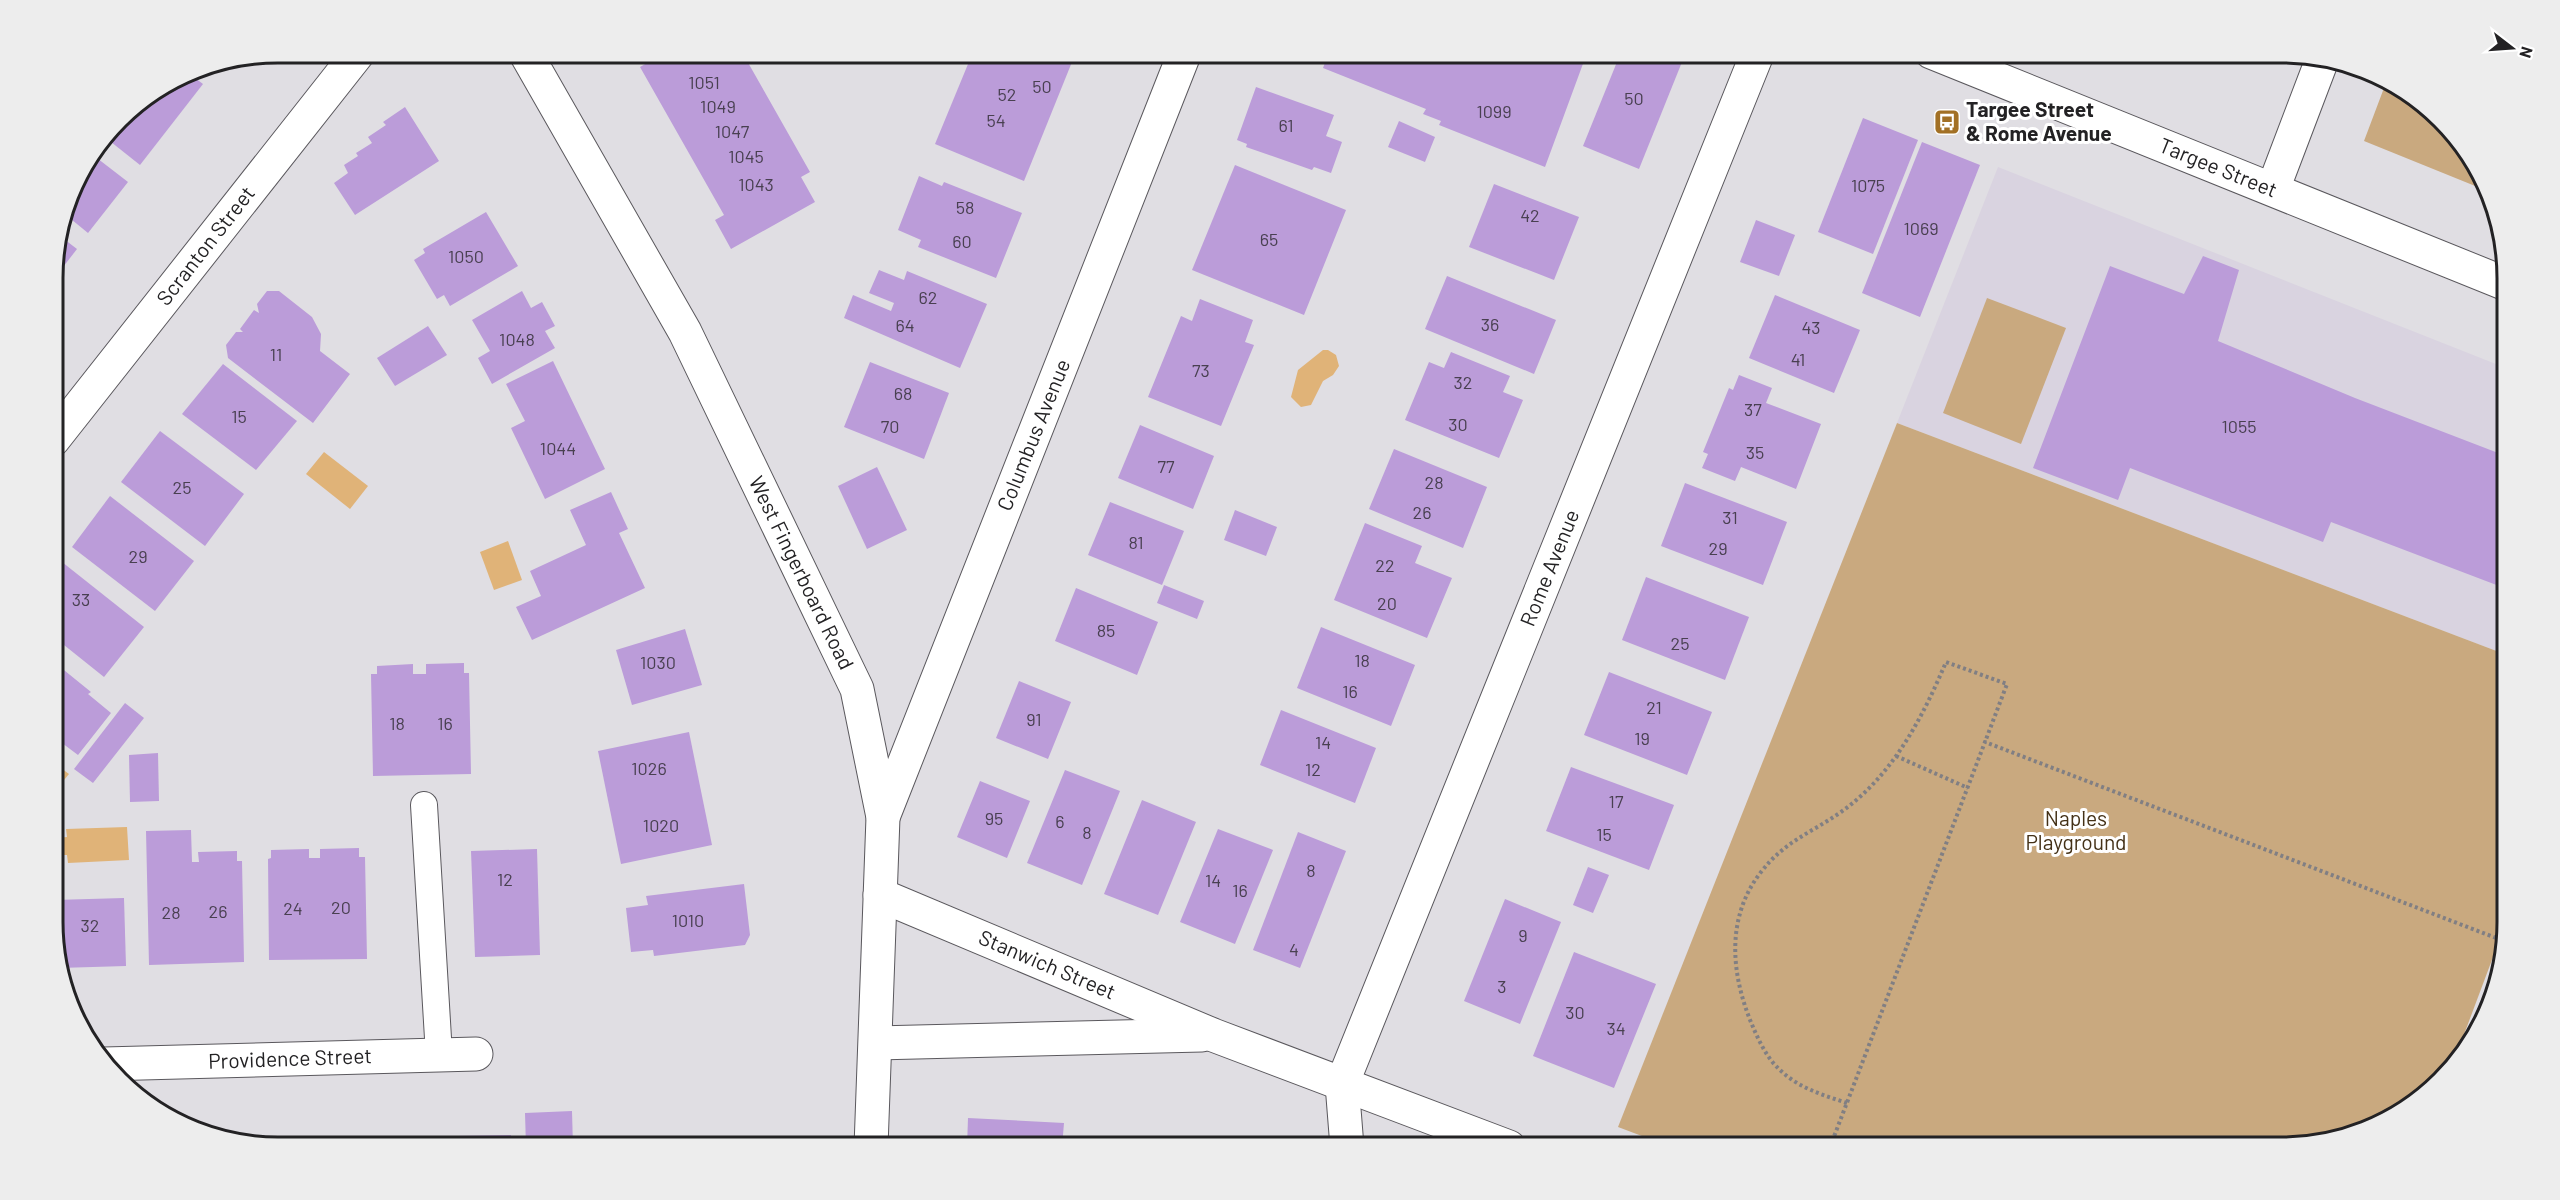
<svg xmlns="http://www.w3.org/2000/svg" width="2560" height="1200" viewBox="0 0 2560 1200" font-family="Barlow,sans-serif">
<rect width="100%" height="100%" fill="#e0dee3"/>
<polygon fill="#d9d3e0" points="1998,167 2506,368 2507,655 1897,423"/>
<g fill="#c9a97f">
<polygon points="2387,80 2397,86 2394,94 2429,109 2461,141 2490,192 2364,141"/>
<polygon points="1987,298 2066,328 2021,444 1943,413"/>
<polygon points="1897,423 2507,655 2507,920 2451,1069 2408,1109 2355,1135 2297,1147 1671,1147 1618,1127"/>
</g>
<g fill="#e0b378">
<polygon points="1323,350 1328,350 1336,355 1339,366 1333,375 1323,381 1311,405 1301,407 1291,397 1298,370"/>
<polygon points="324,452 368,486 350,509 306,474"/>
<polygon points="508,541 522,580 494,590 480,552"/>
<polygon points="54,763 69,774 59,786 54,786"/>
<polygon points="127,827 129,860 68,863 67,855 57,855 56,838 67,837 66,829"/>
</g>
<g fill="#bb9cd9">
<polygon points="666,52 742,52 810,172 801,177 815,202 731,249 715,220 724,215 640,67"/>
<polygon points="973,52 1076,52 1024,181 935,144"/>
<polygon points="1329,52 1562,52 1584,61 1545,167 1439,125 1441,121 1423,114 1426,109 1323,68"/>
<polygon points="1621,52 1686,52 1639,169 1583,146"/>
<polygon points="187,72 203,84 140,165 106,138 129,109"/>
<polygon points="2397,86 2420,99 2429,109 2394,94"/>
<polygon points="1256,87 1334,115 1326,136 1342,142 1331,173 1314,167 1312,170 1246,147 1247,144 1237,140"/>
<polygon points="405,107 439,161 355,215 334,183 348,173 344,165 358,156 356,153 372,143 368,137 386,125 383,122"/>
<polygon points="1863,118 1918,140 1873,254 1818,232"/>
<polygon points="1399,121 1435,137 1425,162 1388,147"/>
<polygon points="1922,142 1980,165 1920,317 1862,293"/>
<polygon points="93,155 128,182 88,233 66,215 76,178"/>
<polygon points="1235,165 1346,210 1304,315 1192,270"/>
<polygon points="919,176 942,186 944,182 1022,213 996,278 918,247 921,240 898,230"/>
<polygon points="1494,184 1579,217 1554,280 1469,247"/>
<polygon points="486,212 518,266 450,306 444,295 437,299 414,260 425,253 423,249"/>
<polygon points="1756,220 1795,235 1779,276 1740,262"/>
<polygon points="60,236 77,249 53,280 53,263"/>
<polygon points="2203,256 2239,270 2218,341 2355,398 2506,456 2507,589 2331,522 2323,542 2130,468 2118,500 2033,468 2110,266 2184,294"/>
<polygon points="879,270 904,280 907,271 987,304 960,368 844,318 853,295 891,311 894,303 869,293"/>
<polygon points="1447,276 1556,320 1534,374 1425,329"/>
<polygon points="267,291 279,291 312,317 321,334 320,351 350,374 313,423 228,358 226,345 236,332 243,332 240,329 254,310 259,313 257,304"/>
<polygon points="522,291 531,308 542,302 555,326 545,331 555,348 492,384 478,358 490,351 472,320"/>
<polygon points="1775,295 1860,330 1834,393 1749,358"/>
<polygon points="1200,299 1253,320 1245,342 1254,345 1221,426 1148,397 1181,316 1192,321"/>
<polygon points="428,326 447,355 395,386 377,358"/>
<polygon points="1451,352 1510,376 1503,392 1523,400 1499,458 1405,420 1429,362 1444,368"/>
<polygon points="553,361 605,469 545,499 511,428 525,421 506,384"/>
<polygon points="870,362 949,393 924,459 844,427"/>
<polygon points="223,364 297,421 256,470 182,414"/>
<polygon points="1739,375 1772,388 1766,403 1821,424 1796,489 1741,467 1735,481 1702,468 1708,454 1703,452 1729,388 1733,390"/>
<polygon points="1140,425 1214,456 1193,509 1118,478"/>
<polygon points="160,431 244,494 205,546 121,482"/>
<polygon points="1394,449 1487,487 1463,548 1369,509"/>
<polygon points="877,467 907,530 867,549 838,486"/>
<polygon points="1685,483 1787,522 1763,585 1661,546"/>
<polygon points="611,492 628,529 619,533 645,588 532,640 516,607 541,596 530,571 586,545 570,510"/>
<polygon points="110,496 194,561 155,611 72,547"/>
<polygon points="1110,502 1184,531 1162,585 1088,555"/>
<polygon points="1235,510 1277,527 1266,556 1224,540"/>
<polygon points="1365,523 1422,546 1415,563 1452,578 1427,638 1334,600"/>
<polygon points="62,562 144,627 104,677 54,637 54,572"/>
<polygon points="1646,577 1749,617 1725,680 1622,640"/>
<polygon points="1164,585 1204,601 1197,619 1157,603"/>
<polygon points="1076,588 1158,622 1137,675 1055,641"/>
<polygon points="1321,627 1415,665 1391,726 1297,688"/>
<polygon points="685,629 702,685 632,705 616,650"/>
<polygon points="54,662 91,692 88,694 111,713 78,755 54,737"/>
<polygon points="464,663 464,673 469,673 471,774 373,776 371,674 377,674 377,666 413,664 413,674 426,674 426,664"/>
<polygon points="1609,672 1712,712 1687,775 1584,735"/>
<polygon points="1019,681 1071,702 1048,759 996,738"/>
<polygon points="125,703 144,718 93,783 74,769"/>
<polygon points="1281,710 1376,748 1355,803 1260,765"/>
<polygon points="689,732 712,845 621,864 598,751"/>
<polygon points="158,753 159,801 130,802 129,755"/>
<polygon points="1571,767 1674,805 1649,870 1546,831"/>
<polygon points="1065,770 1120,791 1082,885 1027,863"/>
<polygon points="980,781 1030,801 1007,858 957,837"/>
<polygon points="54,796 57,796 59,823 54,823"/>
<polygon points="1142,800 1196,822 1158,915 1104,894"/>
<polygon points="1218,829 1273,850 1235,944 1180,922"/>
<polygon points="191,830 192,862 199,862 198,852 237,851 237,861 242,861 244,962 149,965 146,831"/>
<polygon points="1298,832 1346,851 1300,968 1253,950"/>
<polygon points="359,848 359,857 365,857 367,959 269,960 268,859 271,858 271,850 309,849 309,858 320,858 320,849"/>
<polygon points="537,849 540,955 475,957 471,851"/>
<polygon points="1588,867 1609,875 1593,913 1573,905"/>
<polygon points="744,884 750,935 745,945 654,956 653,950 631,952 626,908 648,905 646,896"/>
<polygon points="124,898 126,966 59,968 54,952 54,900"/>
<polygon points="1505,899 1561,922 1520,1024 1464,1001"/>
<polygon points="1574,952 1656,984 1614,1088 1533,1056"/>
<polygon points="572,1111 573,1147 526,1147 525,1113"/>
<polygon points="968,1118 1064,1123 1062,1147 967,1147"/>
<polygon points="511,1135 511,1147 458,1147 458,1136"/>
<polygon points="430,1137 430,1147 378,1147 377,1138"/>
<polygon points="644,1138 728,1146 728,1147 644,1147"/>
<polygon points="348,1139 348,1147 297,1147 297,1141"/>
<polygon points="1244,1139 1248,1147 1227,1147"/>
<polygon points="252,1141 266,1141 266,1145 252,1142"/>
</g>
<g fill="none" stroke-linecap="round" stroke-linejoin="round">
<defs>
<polyline id="lane" points="424,805 439,1055"/>
<g id="street">
<polyline points="2273,189 2322,60"/>
<polyline points="53,440 359,52"/>
<polyline points="880,895 1213,1035 1509,1147"/>
<polyline points="876,1043 1202,1035"/>
<polyline points="104,1064 476,1054"/>
<polyline points="1347,1147 1342,1084 1758,52"/>
</g>
<g id="secondary">
<polyline points="525,52 685,332 857,689 883,817 871,1147"/>
<polyline points="1931,52 2506,284"/>
<polyline points="883,817 1185,52"/>
</g>
</defs>
<use href="#lane" stroke="#5a585d" stroke-width="28"/>
<use href="#street" stroke="#5a585d" stroke-width="35"/>
<use href="#secondary" stroke="#5a585d" stroke-width="35"/>
<g stroke="#817f83" stroke-width="4" stroke-dasharray="3 3" stroke-linecap="butt">
<polyline points="1896,756 1968,788"/>
<path d="M1847,1103c-24,-8 -49,-15 -68,-34 -12,-11 -20,-28 -26,-42 -22,-51 -28,-109 8,-155 24,-31 50,-39 80,-60 51,-36 81,-93 105,-150l61,22 -22,58"/>
<polyline points="1830,1147 1985,742 2504,941"/>
</g>
<use href="#lane" stroke="#fff" stroke-width="26"/>
<use href="#street" stroke="#fff" stroke-width="33"/>
<use href="#secondary" stroke="#fff" stroke-width="33"/>
</g>
<defs>
<symbol id="bus-square" viewBox="-11 -11 22 22"><rect x="-9" y="-9" width="18" height="18" rx="4" fill="#a27025" stroke="#fff"/><path d="M-5-6H5V4H4V6H2V4H-2V6H-4V4H-5ZM-3.5-4V0h7V-4ZM-3.5 1.2v1.5H-2V1.2ZM2 1.2v1.5H3.5V1.2Z" fill="#fff"/></symbol>
</defs>
<g fill-rule="evenodd">
<use href="#bus-square" x="1932" y="107" width="30" height="30"/>
</g>
<g text-anchor="middle" stroke-width="6" stroke-linejoin="round" paint-order="stroke">
<g font-size="18" fill="#494051">
<text x="704" y="89">1051</text>
<text x="1042" y="93">50</text>
<text x="1007" y="101">52</text>
<text x="1634" y="105">50</text>
<text x="718" y="113">1049</text>
<text x="1494" y="118">1099</text>
<text x="996" y="127">54</text>
<text x="1286" y="132">61</text>
<text x="732" y="138">1047</text>
<text x="746" y="163">1045</text>
<text x="756" y="191">1043</text>
<text x="1868" y="192">1075</text>
<text x="965" y="214">58</text>
<text x="1530" y="222">42</text>
<text x="1921" y="235">1069</text>
<text x="1269" y="246">65</text>
<text x="962" y="248">60</text>
<text x="466" y="263">1050</text>
<text x="928" y="304">62</text>
<text x="1490" y="331">36</text>
<text x="905" y="332">64</text>
<text x="1811" y="334">43</text>
<text x="517" y="346">1048</text>
<text x="276" y="361">11</text>
<text x="1798" y="366">41</text>
<text x="1201" y="377">73</text>
<text x="1463" y="389">32</text>
<text x="903" y="400">68</text>
<text x="1753" y="416">37</text>
<text x="239" y="423">15</text>
<text x="1458" y="431">30</text>
<text x="890" y="433">70</text>
<text x="2239" y="433">1055</text>
<text x="558" y="455">1044</text>
<text x="1755" y="459">35</text>
<text x="1166" y="473">77</text>
<text x="1434" y="489">28</text>
<text x="182" y="494">25</text>
<text x="1422" y="519">26</text>
<text x="1730" y="524">31</text>
<text x="1136" y="549">81</text>
<text x="1718" y="555">29</text>
<text x="138" y="563">29</text>
<text x="1385" y="572">22</text>
<text x="81" y="606">33</text>
<text x="1387" y="610">20</text>
<text x="1106" y="637">85</text>
<text x="1680" y="650">25</text>
<text x="1362" y="667">18</text>
<text x="658" y="669">1030</text>
<text x="1350" y="698">16</text>
<text x="1654" y="714">21</text>
<text x="1034" y="726">91</text>
<text x="397" y="730">18</text>
<text x="445" y="730">16</text>
<text x="1642" y="745">19</text>
<text x="1323" y="749">14</text>
<text x="649" y="775">1026</text>
<text x="1313" y="776">12</text>
<text x="1616" y="808">17</text>
<text x="994" y="825">95</text>
<text x="1060" y="828">6</text>
<text x="661" y="832">1020</text>
<text x="1087" y="839">8</text>
<text x="1604" y="841">15</text>
<text x="1311" y="877">8</text>
<text x="505" y="886">12</text>
<text x="1213" y="887">14</text>
<text x="1240" y="897">16</text>
<text x="341" y="914">20</text>
<text x="293" y="915">24</text>
<text x="218" y="918">26</text>
<text x="171" y="919">28</text>
<text x="688" y="927">1010</text>
<text x="90" y="932">32</text>
<text x="1523" y="942">9</text>
<text x="1294" y="956">4</text>
<text x="1502" y="993">3</text>
<text x="1575" y="1019">30</text>
<text x="1616" y="1035">34</text>
</g>
<g font-size="21" font-weight="bold" fill="#232224" stroke="#fff" text-anchor="start">
<text x="1966" y="117">Targee Street<tspan x="1966" dy="24">&amp; Rome Avenue</tspan></text>
</g>
<g font-size="21" fill="#232224" stroke="#fff">
<text transform="translate(2218 168) rotate(22)" y="7">Targee Street</text>
<text transform="translate(206 246) rotate(-52)" y="7">Scranton Street</text>
<text transform="translate(1034 435) rotate(-68)" y="7">Columbus Avenue</text>
<text transform="translate(1550 568) rotate(-68)" y="7">Rome Avenue</text>
<text transform="translate(801 573) rotate(64)" y="7">West Fingerboard Road</text>
<text transform="translate(1047 965) rotate(23)" y="7">Stanwich Street</text>
<text transform="translate(290 1059) rotate(-2)" y="7">Providence Street</text>
</g>
<g font-size="21" fill="#443117" stroke="#fff">
<text x="2076" y="826">Naples<tspan x="2076" dy="24">Playground</tspan></text>
</g>
</g>
<path d="M0 0H2560V1200H0ZM278 63H2282A215 215 0 0 1 2497 278V922A215 215 0 0 1 2282 1137H278A215 215 0 0 1 63 922V278A215 215 0 0 1 278 63Z" fill="#ededed" fill-rule="evenodd"/>
<path fill="none" stroke="#232224" stroke-width="3" d="M278 63H2282A215 215 0 0 1 2497 278V922A215 215 0 0 1 2282 1137H278A215 215 0 0 1 63 922V278A215 215 0 0 1 278 63Z"/>
<g transform="translate(2512 48) rotate(107)" stroke="#ffffff" stroke-width="4.5" paint-order="stroke">
<path d="M0-4.5L10 22L0 15L-10 22Z" fill="#232224"/>
<text y="-9" font-size="16" font-weight="bold" text-anchor="middle" fill="#232224">N</text>
</g>
</svg>
